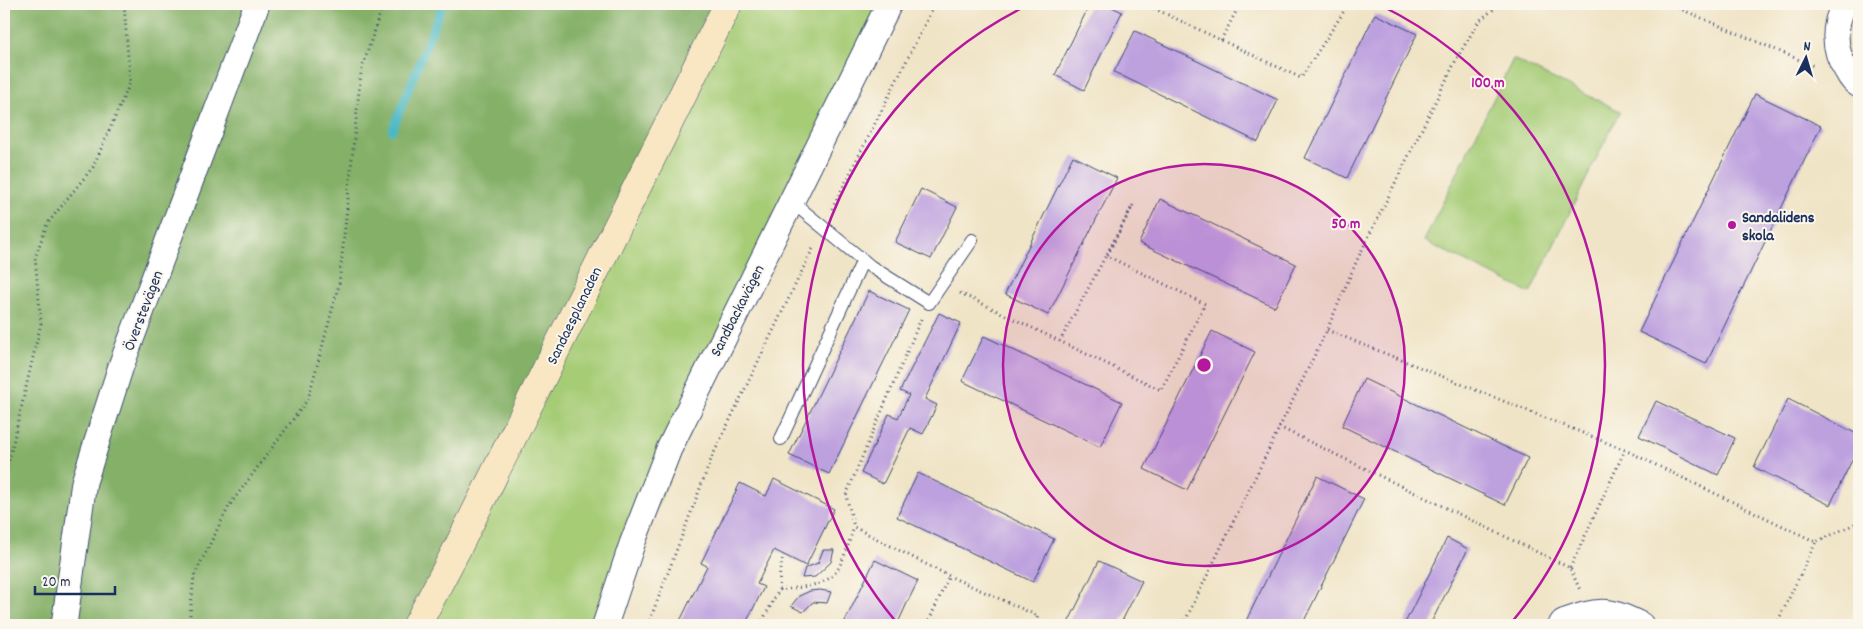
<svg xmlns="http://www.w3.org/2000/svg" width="1863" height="629" viewBox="0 0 1863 629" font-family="Dekko,sans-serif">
<rect width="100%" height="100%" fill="#fbf7ec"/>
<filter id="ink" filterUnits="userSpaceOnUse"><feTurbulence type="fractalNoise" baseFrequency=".02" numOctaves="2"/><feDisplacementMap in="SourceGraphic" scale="10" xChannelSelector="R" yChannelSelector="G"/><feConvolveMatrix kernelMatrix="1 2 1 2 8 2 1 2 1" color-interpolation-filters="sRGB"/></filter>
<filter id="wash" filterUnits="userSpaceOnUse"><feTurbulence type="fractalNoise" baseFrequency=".0096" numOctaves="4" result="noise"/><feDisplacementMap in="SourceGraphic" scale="20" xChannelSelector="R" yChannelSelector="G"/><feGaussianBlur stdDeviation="1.12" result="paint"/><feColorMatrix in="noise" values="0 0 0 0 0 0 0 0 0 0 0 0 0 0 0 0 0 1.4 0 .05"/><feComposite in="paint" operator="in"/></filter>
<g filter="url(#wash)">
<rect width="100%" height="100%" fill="#f0e4c6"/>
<g fill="#a6cc76" stroke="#607e6a">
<polygon points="728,4 889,4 791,201 605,625 417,625"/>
<polygon points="1513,59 1620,111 1530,293 1424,241"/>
</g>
<polygon fill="#84b067" stroke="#507062" points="4,4 728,4 417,625 4,625"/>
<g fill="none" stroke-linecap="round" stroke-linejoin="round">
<polyline stroke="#4bb9c4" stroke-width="8" points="392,131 443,4"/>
</g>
<g id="blocks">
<g fill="#bda1df">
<polygon points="1090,4 1106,4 1122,12 1084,90 1055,75"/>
<polygon points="1375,14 1417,34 1347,178 1305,158"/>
<polygon points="1135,31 1278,100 1258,142 1114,72"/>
<polygon points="1755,94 1821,126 1706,364 1639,332"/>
<polygon points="1073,156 1117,178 1048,315 1005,294"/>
<polygon points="921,189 957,207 931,259 895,242"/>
<polygon points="1160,199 1296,264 1275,307 1139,243"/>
<polygon points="869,291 909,310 829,474 789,455"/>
<polygon points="939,313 961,323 925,399 937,405 923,434 910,428 883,484 861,473 889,414 898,418 909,395 900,391"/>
<polygon points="1212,331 1255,352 1187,490 1144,469"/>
<polygon points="984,336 1122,402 1100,447 962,381"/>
<polygon points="1364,379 1528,458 1505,505 1342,426"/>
<polygon points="1788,399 1859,435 1859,446 1830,505 1754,467"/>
<polygon points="1656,401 1735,438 1718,475 1639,436"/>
<polygon points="918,473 1054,539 1033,582 897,517"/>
<polygon points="1317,476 1364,499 1302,625 1244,625"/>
<polygon points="774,479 834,509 806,566 774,550 757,584 764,587 745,625 678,625 707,566 701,563 740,483 766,496"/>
<polygon points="1447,538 1468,549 1430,625 1404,625"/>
<polygon points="823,550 834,550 831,562 815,577 802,578 805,568 818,563"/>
<polygon points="875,560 918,581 908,601 897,625 843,625"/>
<polygon points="1099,561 1142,581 1120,625 1067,625"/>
<polygon points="820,590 831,592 827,603 813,602 803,612 791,606 799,596 810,591"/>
</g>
</g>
</g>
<g filter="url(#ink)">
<use href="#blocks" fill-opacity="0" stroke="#3b4a6e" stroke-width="1"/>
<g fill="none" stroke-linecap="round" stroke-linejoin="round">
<defs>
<g id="service">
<polyline points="791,201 870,266 929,303 972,240"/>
<polyline points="781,439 863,260"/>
</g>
<g id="minor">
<path d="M1844,4c-11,23 -11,46 3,67 3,6 6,11 12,14"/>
<polyline points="64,625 84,482 121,366 257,4"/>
<polyline points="605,625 632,544 669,449 889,4"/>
<path d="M1561,625l2,-3c36,-13 44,-14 78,3"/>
</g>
<polyline id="secondary" points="417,625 458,547 728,4"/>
</defs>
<use href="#service" stroke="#3b4a6e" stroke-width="14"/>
<use href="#minor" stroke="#3b4a6e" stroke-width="27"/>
<use href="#secondary" stroke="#3b4a6e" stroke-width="29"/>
<g stroke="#3b4a6e" stroke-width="3" stroke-dasharray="1 4" stroke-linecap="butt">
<polyline points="1145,4 1301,78 1346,8 1339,4"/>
<polyline points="1669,4 1816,67"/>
<polyline points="1221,40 1240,4"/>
<polyline points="832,209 935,4"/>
<polyline points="960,293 1161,390 1205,304 1107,256 1133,205 1060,341"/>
<polyline points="921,319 846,495 854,527 949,576 1038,616 1034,625"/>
<polyline points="1327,330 1625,450 1816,542 1859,522"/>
<polyline points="1279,427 1570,568 1580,590"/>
<polyline points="4,500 6,473 41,323 35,258 47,224 93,167 130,83 124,4"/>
<polyline points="1570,568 1625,450"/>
<path d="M779,590c58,-7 57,-8 75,-63"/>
<polyline points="189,625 194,576 229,506 308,399 339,285 361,72 383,4"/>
<polyline points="648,625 712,457 814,246"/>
<polyline points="760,625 779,590 780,568 784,555"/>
<polyline points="927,625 949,576"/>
<polyline points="1183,625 1327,330 1357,260 1457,58 1479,21 1500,4"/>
<polyline points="1776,625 1816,542"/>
</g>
<use href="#service" stroke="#fff" stroke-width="12"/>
<use href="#minor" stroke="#fff" stroke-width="25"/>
<use href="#secondary" stroke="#f9e7c3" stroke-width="28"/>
</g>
</g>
<circle cx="1204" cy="365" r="201" fill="#b5179e" fill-opacity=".12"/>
<g fill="none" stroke="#b5179e" stroke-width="2.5">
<circle cx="1204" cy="365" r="201"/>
<path d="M897 623A401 401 0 0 1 1028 5M1380 5A401 401 0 0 1 1511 623"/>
</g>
<circle fill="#b5179e" stroke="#fbf7ec" stroke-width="2" cx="1732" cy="225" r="5"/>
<g text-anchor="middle" stroke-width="4" stroke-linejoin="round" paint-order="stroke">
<g font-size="16" font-weight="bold" fill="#1b2f5e" stroke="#fbf7ec" text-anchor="start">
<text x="1742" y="222">Sandalidens<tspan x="1742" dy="18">skola</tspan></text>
</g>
<g font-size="16" fill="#1b2f5e" stroke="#fbf7ec">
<text transform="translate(142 310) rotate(-69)" y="6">Överstevägen</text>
<text transform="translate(736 310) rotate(-63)" y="6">Sandbackavägen</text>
<text transform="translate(573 315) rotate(-64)" y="6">Sandaesplanaden</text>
</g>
</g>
<circle cx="1204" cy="365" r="8" fill="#b5179e" stroke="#fbf7ec" stroke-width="2.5"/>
<g font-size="15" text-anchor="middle" font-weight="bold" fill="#b5179e" stroke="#fbf7ec" stroke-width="4" stroke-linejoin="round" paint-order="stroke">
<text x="1488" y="87">100 m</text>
<text x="1346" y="228">50 m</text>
</g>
<rect width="1863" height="629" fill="none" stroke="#fbf7ec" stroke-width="20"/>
<g transform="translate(1806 58) rotate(5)" stroke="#fbf7ec" stroke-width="4" paint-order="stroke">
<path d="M0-4L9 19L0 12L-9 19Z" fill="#1b2f5e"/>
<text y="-8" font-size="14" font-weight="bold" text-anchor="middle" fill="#1b2f5e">N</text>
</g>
<path d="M35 586v8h80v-8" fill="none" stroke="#1b2f5e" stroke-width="2.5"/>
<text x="42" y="586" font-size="15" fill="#1b2f5e" stroke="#fbf7ec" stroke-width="4" paint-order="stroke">20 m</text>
</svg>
